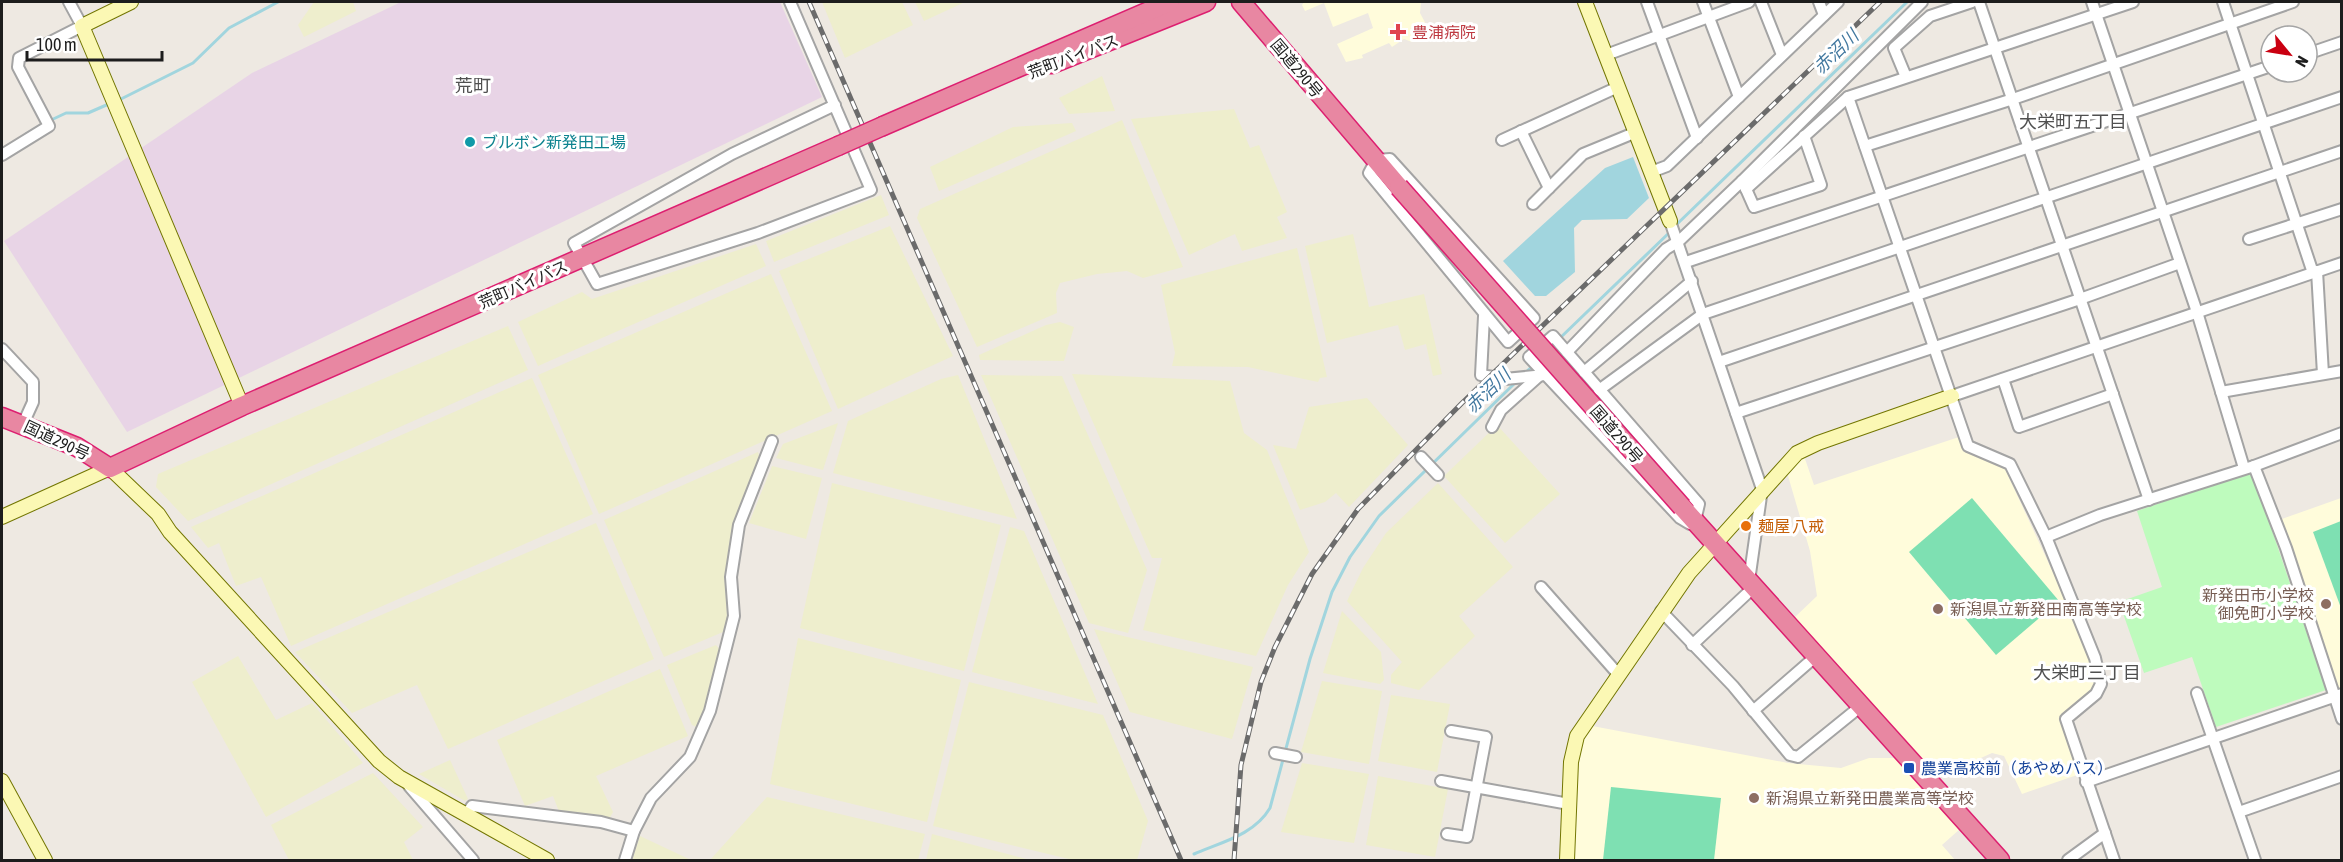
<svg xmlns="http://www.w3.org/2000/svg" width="2343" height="862" viewBox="0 0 2343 862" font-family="'Asap Condensed','Noto Sans JP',sans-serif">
<rect width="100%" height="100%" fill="#eee9e2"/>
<polygon fill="#e8d4e6" points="401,2 780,2 822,97 127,432 4,241 252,73"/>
<g fill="#fffcdb">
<polygon points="1304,2 1421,2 1420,13 1427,26 1432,29 1424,39 1412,42 1404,39 1392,47 1389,43 1362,55 1363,58 1346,62 1337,44 1373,28 1368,13 1333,27 1324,3 1305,11 1302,5"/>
<polygon points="1959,437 1963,451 2005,469 2087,646 2097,685 2061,718 2080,774 2022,794 2004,756 1992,753 1954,770 1947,769 1937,777 1795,617 1817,596 1810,551 1786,469 1804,456 1814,485"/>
<polygon points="2341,498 2342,690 2339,690 2282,519"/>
<polygon points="1587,725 1788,763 1841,768 1869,758 1898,758 1960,829 1942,845 1955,860 1574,860 1577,748"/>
</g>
<g fill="#eeeecd">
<polygon points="314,2 353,2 356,11 304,37 298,25"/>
<polygon points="822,2 902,2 913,25 845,58"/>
<polygon points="915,2 965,2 924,21"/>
<polygon points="1102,76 1115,111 1069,114 1059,98"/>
<polygon points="1234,109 1250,148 1259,145 1287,212 1277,217 1287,238 1242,251 1235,234 1189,255 1131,119"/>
<polygon points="1122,120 1183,267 1143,278 1127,271 1097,274 1060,283 1056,293 1057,313 977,347 917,218 920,209"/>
<polygon points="1072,123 1076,131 939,191 930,167 1013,127"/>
<polygon points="881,195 889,215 774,262 766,241"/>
<polygon points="890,226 953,356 838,409 779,271"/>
<polygon points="1353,234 1369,307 1424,294 1442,374 1433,376 1426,344 1405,350 1398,325 1327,343 1305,246"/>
<polygon points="756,244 766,266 538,366 518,322 582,292 592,299"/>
<polygon points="1297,248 1327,377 1320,378 1318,382 1248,367 1172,366 1175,353 1161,285"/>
<polygon points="771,274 832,411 599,514 538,375"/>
<polygon points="1060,322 1074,327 1064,361 980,360 979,355 1046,325"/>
<polygon points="508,326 528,370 188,521 156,487 158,474"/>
<polygon points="1072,374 1230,381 1244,433 1267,450 1309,552 1288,585 1256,656 1143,630 1162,558 1152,558"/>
<polygon points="958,375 1017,519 833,473 848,421 941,379"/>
<polygon points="981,375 1062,376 1147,570 1128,633 1089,623"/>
<polygon points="532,378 593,514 291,646 261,577 236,586 219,543 208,548 191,527"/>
<polygon points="1367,398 1408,445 1349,507 1336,493 1325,502 1300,510 1273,445 1296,449 1309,407"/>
<polygon points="838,423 823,470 776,458 783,444"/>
<polygon points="1497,425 1560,494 1505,543 1444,476"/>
<polygon points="758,452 760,459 734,528 730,546 726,572 727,620 723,632 664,657 604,520"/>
<polygon points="772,466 822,478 806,539 749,523"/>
<polygon points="832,483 1001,525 964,671 800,628"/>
<polygon points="1438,483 1513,567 1459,616 1475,636 1419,690 1391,683 1391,675 1402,662 1347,601 1363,568 1386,533"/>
<polygon points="596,523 654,659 448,749 417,685 352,713 295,652"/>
<polygon points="1010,527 1024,531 1098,704 972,672"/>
<polygon points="1342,611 1381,652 1384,680 1380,684 1323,673"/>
<polygon points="1094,629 1253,667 1232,739 1130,712"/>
<polygon points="798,638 961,680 927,822 770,784"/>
<polygon points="716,645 721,651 713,689 697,727 692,725 667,665"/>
<polygon points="238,656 276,720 312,703 363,763 266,817 192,682"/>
<polygon points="660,669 688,736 596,776 613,812 609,819 576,812 560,814 553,796 525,806 497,740"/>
<polygon points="1322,681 1382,691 1369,764 1301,752"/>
<polygon points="969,682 1103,715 1148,821 1137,860 1073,860 933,826"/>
<polygon points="1391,695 1450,704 1437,772 1378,761"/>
<polygon points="450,760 468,799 465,801 419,774"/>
<polygon points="1302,763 1369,774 1354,843 1281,832"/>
<polygon points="373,773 423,827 404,842 413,860 289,860 271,825"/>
<polygon points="1378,776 1448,789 1435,857 1366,845"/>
<polygon points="767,797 925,834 918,860 710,860"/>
<polygon points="932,834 1030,860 926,860"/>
<polygon points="640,836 691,860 632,860"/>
</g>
<polygon fill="#befbbd" points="2252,471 2326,690 2216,727 2192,657 2144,673 2119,602 2162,587 2137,511"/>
<g fill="#7ee0b2">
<polygon points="1972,498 2059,601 1996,655 1909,552"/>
<polygon points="2341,521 2342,521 2341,608 2313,532"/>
<polygon points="1611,787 1721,798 1714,860 1603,860"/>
</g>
<polygon fill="#a1d5de" points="1633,157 1649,198 1627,219 1582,220 1574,228 1575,272 1546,296 1535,296 1503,261 1605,168"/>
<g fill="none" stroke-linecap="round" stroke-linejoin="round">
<g stroke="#a1d5de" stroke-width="3">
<polyline points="117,101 193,63 229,28 278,2"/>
<polyline points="49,121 66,113 88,113 111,103"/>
<polyline points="26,134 43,124"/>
<polyline points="1675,226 1907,2"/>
<polyline points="1559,339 1671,231"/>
<polyline points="1525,373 1542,357"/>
<path d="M1194,854c28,-12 60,-19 76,-46l40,-149 22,-67 18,-35 29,-41 137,-134"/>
</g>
<defs>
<g id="street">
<polyline points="790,2 871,190 758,233 597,284 574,243 732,154 835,105"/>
<polyline points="1647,2 1697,138"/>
<polyline points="1703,2 1739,97"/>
<polyline points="1761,2 1782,55"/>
<polyline points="1819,2 1824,15"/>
<polyline points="1979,2 2149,500"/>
<polyline points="2092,2 2197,312 2244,468"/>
<polyline points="2223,2 2313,273"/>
<polyline points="2307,54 2342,42"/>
<polyline points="1606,55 1749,2"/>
<polyline points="1906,77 1894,48 1930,16 1972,2"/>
<polyline points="1848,97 1968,446 2010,464 2046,537 2095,658 2101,684 2096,694 2066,719 2114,860"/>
<polyline points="1521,131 1549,188"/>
<polyline points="1502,140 1618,87"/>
<polyline points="1865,146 2013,99 2293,2"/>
<polyline points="2,155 49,126 18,67 19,58 82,26 69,2"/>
<polygon points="1390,159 1534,318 1508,342 1369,173 1376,160"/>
<polyline points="1651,172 1667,166 1838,2"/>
<polyline points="1742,181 1746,189 1848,97 2133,2"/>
<polyline points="1746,189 1754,207 1821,185 1804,136"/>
<polyline points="1533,204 1583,154 1634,133"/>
<polyline points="1670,221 1762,489 1749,581"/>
<polyline points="2249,239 2342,209"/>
<polyline points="1686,262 2271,66"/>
<polyline points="2317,271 2323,374"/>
<polyline points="1484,316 1481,375 1505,379 1545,375"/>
<polygon points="1553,336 1699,504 1695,521 1690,524 1680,518 1529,357"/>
<polyline points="2,349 33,382 33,402 23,424"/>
<polyline points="1567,352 1666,249 1679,241 1742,181 1922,2"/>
<polyline points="1719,362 2342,151"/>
<polyline points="1584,372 1692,281"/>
<polyline points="2003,379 2019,427 2113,394"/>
<polyline points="1599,390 1703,314 2342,97"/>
<polyline points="2221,392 2342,371"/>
<polyline points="1952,396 2342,263"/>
<polyline points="1736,413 2080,299 2180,263"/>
<polyline points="1492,427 1501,410 1539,376"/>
<polyline points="1421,457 1438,475"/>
<polyline points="2254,466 2286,548 2342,719"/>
<polyline points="2046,537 2100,515 2254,466 2342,433"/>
<polyline points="1541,587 1618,674"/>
<polyline points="1661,611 1733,686 1790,755 1798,757 1861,706"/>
<polyline points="1692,645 1754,587"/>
<polyline points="2197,693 2255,860"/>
<polyline points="1753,711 1815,657"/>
<polyline points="1275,753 1296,757"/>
<polyline points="1441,781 1569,804"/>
<polyline points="2086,782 2342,694"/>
<polyline points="409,786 473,860"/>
<polyline points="2239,812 2342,776"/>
<polyline points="466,815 472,806 601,822 634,831"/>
<polyline points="1447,834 1467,837 1486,737 1451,731"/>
<polyline points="625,860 634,831 651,798 690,757 710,711 734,616 731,577 739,525 772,441"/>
<polyline points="2068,860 2105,833"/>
</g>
<g id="secondary">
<polyline points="131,2 82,26 242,406"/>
<polyline points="1585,2 1670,221"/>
<polyline points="2,517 110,468 158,514 170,532 379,761 399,777 547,860"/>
<polyline points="2,781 45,860"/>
<polyline points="1567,860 1571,762 1577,736 1689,573 1797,453 1818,443 1952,396"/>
</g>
<g id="highway">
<polyline points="1241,2 1399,187"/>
<polyline points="1052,64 1206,2"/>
<polyline points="883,126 1170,2"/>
<polyline points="2,417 77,447 110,468 242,406 838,146"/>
<polyline points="1682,507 2000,860"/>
</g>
</defs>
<use href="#street" stroke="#a4a4a4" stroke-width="14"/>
<use href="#secondary" stroke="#737602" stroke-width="16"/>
<use href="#highway" stroke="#dd1f70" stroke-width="21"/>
<use href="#street" stroke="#fff" stroke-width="10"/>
<use href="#secondary" stroke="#fbf8b4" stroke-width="14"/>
<use href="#highway" stroke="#e887a2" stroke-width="18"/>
<defs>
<g id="rail">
<polyline points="809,2 1181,860"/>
<polyline points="1234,860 1241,765 1261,682 1275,647 1312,574 1358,509 1462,403 1880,2"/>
</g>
</defs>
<use href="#rail" stroke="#6b6b6b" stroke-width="5"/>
<use href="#rail" stroke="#fff" stroke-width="3" stroke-dasharray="9" stroke-linecap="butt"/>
<defs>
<g id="highway-bridge">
<polyline points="838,146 883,126"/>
<polyline points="1399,187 1682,507"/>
</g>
</defs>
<use href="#highway-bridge" stroke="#dd1f70" stroke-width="21" stroke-linecap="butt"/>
<use href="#highway-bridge" stroke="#e887a2" stroke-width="18"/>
</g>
<path fill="#e0444e" stroke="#fff" stroke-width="2" d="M1395 23h6v6h6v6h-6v6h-6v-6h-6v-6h6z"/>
<circle fill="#0f9aa8" stroke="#fff" stroke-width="2" cx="470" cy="142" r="6"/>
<circle fill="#e8710a" stroke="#fff" stroke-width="2" cx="1746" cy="526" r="6"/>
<g fill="#8d6e63" stroke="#fff" stroke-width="2">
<circle cx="2326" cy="604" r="6"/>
<circle cx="1938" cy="609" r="6"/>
<circle cx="1754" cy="798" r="6"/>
</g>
<rect fill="#1a4fb4" stroke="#fff" stroke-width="2" x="1903" y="762" width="12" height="12" rx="3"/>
<g text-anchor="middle" stroke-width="6" stroke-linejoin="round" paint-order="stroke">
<g font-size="16" fill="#be3a42" stroke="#fff" text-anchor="start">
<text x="1412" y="38">豊浦病院</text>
</g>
<g font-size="16" fill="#1d1d1d" stroke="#fff">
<text transform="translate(1073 56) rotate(-21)" y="6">荒町バイパス</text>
<text transform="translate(1297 68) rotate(50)" y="6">国道290号</text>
<text transform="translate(523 284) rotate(-24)" y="6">荒町バイパス</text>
<text transform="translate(1617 434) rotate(49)" y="6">国道290号</text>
<text transform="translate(57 440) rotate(25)" y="6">国道290号</text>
</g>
<g font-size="16" fill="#0d838f" stroke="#fff" text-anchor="start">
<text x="482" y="148">ブルボン新発田工場</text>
</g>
<g font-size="16" fill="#c56008" stroke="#fff" text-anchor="start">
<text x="1758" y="532">麺屋 八戒</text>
</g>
<g font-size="16" fill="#785e54" stroke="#fff" text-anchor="start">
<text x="2314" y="601" text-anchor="end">新発田市小学校<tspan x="2314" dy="18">御免町小学校</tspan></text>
<text x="1950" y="615">新潟県立新発田南高等学校</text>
<text x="1766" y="804">新潟県立新発田農業高等学校</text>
</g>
<g font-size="16" fill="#164399" stroke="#fff" text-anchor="start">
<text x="1921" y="774">農業高校前（あやめバス）</text>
</g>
<g font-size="18" font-style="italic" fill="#42789f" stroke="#fff">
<text transform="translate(1836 52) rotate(-44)" y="6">赤沼川</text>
<text transform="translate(1488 391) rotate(-44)" y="6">赤沼川</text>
</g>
<g font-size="18" fill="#505050" stroke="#fff">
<text x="473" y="92">荒町</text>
<text x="2073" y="128">大栄町五丁目</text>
<text x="2087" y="679">大栄町三丁目</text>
</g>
</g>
<rect width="2343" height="862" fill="none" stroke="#1d1d1d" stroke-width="6"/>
<g transform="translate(2289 54) rotate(120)"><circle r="28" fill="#ffffff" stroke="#a5a5a5" stroke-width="1.5"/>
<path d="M0-4.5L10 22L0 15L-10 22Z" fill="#ca0011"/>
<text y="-9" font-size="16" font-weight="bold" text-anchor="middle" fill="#1d1d1d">N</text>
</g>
<path d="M27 51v9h135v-9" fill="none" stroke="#1d1d1d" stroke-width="3"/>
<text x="36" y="51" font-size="18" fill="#1d1d1d" stroke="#ffffff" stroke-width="4.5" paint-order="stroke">100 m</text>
</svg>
